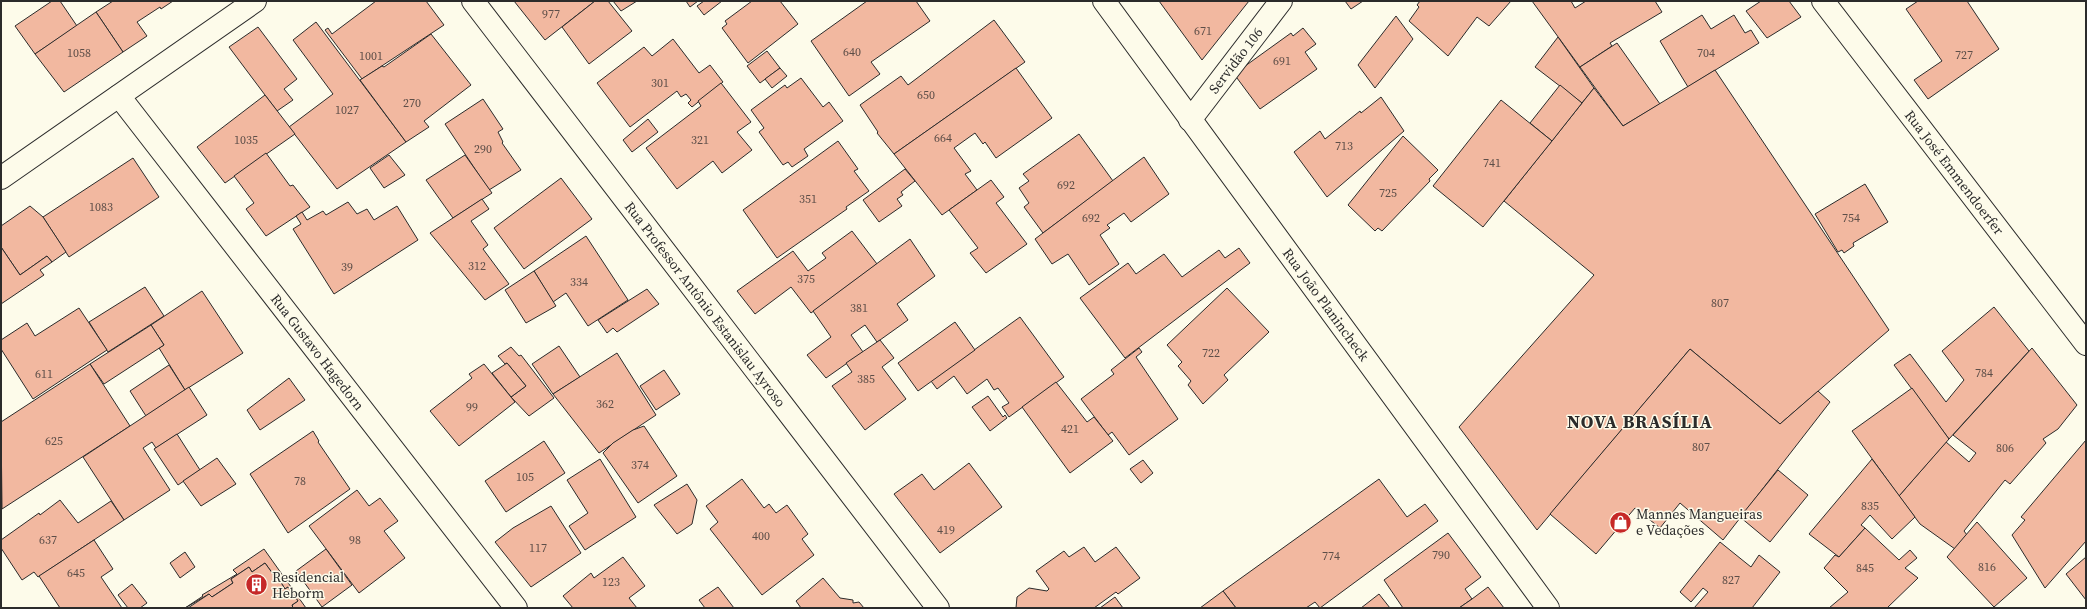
<svg xmlns="http://www.w3.org/2000/svg" width="2087" height="609" viewBox="0 0 2087 609" font-family="'Source Serif 4',serif">
<rect width="100%" height="100%" fill="#fdfbea"/>
<g fill="#f2b8a0" stroke="#2b2b2b">
<polygon points="52,1 60,1 77,26 35,54 15,26"/>
<polygon points="113,1 173,1 161,9 160,7 137,22 147,36 123,52 96,12"/>
<polygon points="376,1 426,1 444,25 362,79 325,30 328,28 332,34"/>
<polygon points="514,1 595,1 545,40"/>
<polygon points="595,1 608,1 632,31 589,64 562,27"/>
<polygon points="613,1 637,1 621,11"/>
<polygon points="686,1 698,1 690,7"/>
<polygon points="704,1 722,1 704,15 697,6"/>
<polygon points="752,1 780,1 798,24 748,63 722,28 727,24 725,21"/>
<polygon points="867,1 916,1 930,21 871,62 880,74 849,96 811,41"/>
<polygon points="1159,1 1249,1 1202,60"/>
<polygon points="1345,1 1363,1 1351,9"/>
<polygon points="1420,1 1511,1 1489,26 1477,17 1448,56 1409,21 1419,7 1417,5"/>
<polygon points="1532,1 1571,1 1575,8 1586,1 1655,1 1662,12 1610,43 1612,46 1580,67"/>
<polygon points="1761,1 1789,1 1801,17 1767,38 1746,11"/>
<polygon points="1918,1 1967,1 1999,49 1928,99 1914,80 1942,61 1906,9"/>
<polygon points="96,12 123,52 64,92 35,54"/>
<polygon points="1702,15 1711,29 1734,15 1745,33 1751,30 1759,43 1688,87 1660,41"/>
<polygon points="1396,16 1413,39 1375,88 1358,65"/>
<polygon points="994,20 1025,62 894,154 877,133 878,132 860,105 901,76 908,85"/>
<polygon points="316,22 406,142 337,189 289,127 333,94 293,40"/>
<polygon points="258,27 297,79 284,89 293,100 277,111 229,47"/>
<polygon points="1303,28 1316,44 1305,52 1317,69 1260,109 1234,74 1291,33 1293,36"/>
<polygon points="431,34 471,85 424,121 429,127 406,142 360,80 382,66 384,67"/>
<polygon points="1558,37 1594,88 1582,103 1535,67"/>
<polygon points="673,39 699,73 710,65 723,82 692,107 688,103 691,100 686,94 681,97 677,91 630,127 597,83 644,47 652,56"/>
<polygon points="1617,43 1660,104 1623,126 1580,67"/>
<polygon points="767,51 780,68 760,83 747,66"/>
<polygon points="780,68 787,76 772,88 765,79"/>
<polygon points="1016,68 1052,118 996,158 985,142 983,144 975,133 954,148 971,171 965,174 977,190 942,215 894,154"/>
<polygon points="1715,70 1889,330 1780,424 1690,349 1537,530 1459,427 1594,275 1504,201 1594,88 1623,126"/>
<polygon points="801,78 823,107 829,102 843,121 804,149 808,156 792,167 788,162 783,165 759,132 764,128 751,110 785,85 787,88"/>
<polygon points="721,83 751,122 737,132 752,150 722,173 713,161 677,189 646,148 701,106 698,101"/>
<polygon points="1560,85 1582,103 1552,141 1530,123"/>
<polygon points="265,95 295,134 225,183 197,147"/>
<polygon points="1381,97 1404,131 1327,197 1294,152 1320,131 1325,139 1360,111 1361,113"/>
<polygon points="483,99 503,129 498,132 503,142 502,143 521,170 489,190 445,124"/>
<polygon points="1501,100 1552,141 1483,227 1433,186"/>
<polygon points="648,119 658,132 632,152 623,140"/>
<polygon points="1079,134 1113,181 1043,233 1024,207 1029,203 1019,188 1029,181 1023,174"/>
<polygon points="1403,136 1438,170 1429,179 1430,181 1382,231 1378,228 1375,231 1348,205"/>
<polygon points="838,141 858,169 854,171 869,191 846,207 847,209 777,258 743,210"/>
<polygon points="266,153 290,186 293,185 310,207 266,236 246,209 254,203 234,176"/>
<polygon points="389,155 405,175 384,188 370,168"/>
<polygon points="465,155 492,193 453,218 426,180"/>
<polygon points="1144,157 1169,194 1131,222 1124,213 1107,225 1110,228 1100,235 1119,264 1089,285 1068,254 1052,264 1035,239"/>
<polygon points="133,158 159,197 69,257 43,217"/>
<polygon points="905,169 915,181 901,192 903,195 897,199 902,206 879,222 863,200"/>
<polygon points="561,178 592,219 524,269 494,228"/>
<polygon points="991,180 1004,197 996,203 1027,244 986,273 970,253 978,248 949,210"/>
<polygon points="1865,184 1888,222 1853,243 1854,246 1844,253 1842,250 1838,252 1815,214"/>
<polygon points="482,199 489,209 471,221 488,245 483,249 509,284 485,300 430,233"/>
<polygon points="348,202 357,214 367,209 374,220 397,206 418,240 334,294 293,229 301,224 296,216 302,212 307,220 323,211 326,215"/>
<polygon points="30,206 43,217 66,252 52,262 47,256 20,275 1,247 1,226"/>
<polygon points="852,231 877,264 811,313 791,287 755,314 737,291 793,251 808,271 826,258 822,253"/>
<polygon points="586,236 628,300 588,326 566,293 553,302 534,271"/>
<polygon points="910,239 935,276 897,304 908,320 880,340 877,342 865,325 851,335 863,352 826,378 807,355 831,337 813,311"/>
<polygon points="1,247 20,275 47,256 52,262 40,270 44,275 1,304"/>
<polygon points="1239,248 1250,263 1125,358 1080,298 1128,263 1136,274 1164,254 1182,277 1219,250 1225,258"/>
<polygon points="534,271 556,306 526,323 505,290"/>
<polygon points="145,287 164,316 108,352 89,322"/>
<polygon points="1227,288 1269,332 1224,375 1228,380 1203,404 1188,385 1191,381 1178,366 1182,362 1167,345"/>
<polygon points="647,289 659,304 617,332 613,328 607,333 598,320"/>
<polygon points="202,291 243,353 185,390 159,348 164,345 151,325"/>
<polygon points="1994,307 2029,351 1949,439 1894,365 1910,354 1946,402 1964,380 1942,351"/>
<polygon points="79,308 107,350 33,399 1,349 1,340 27,323 35,336"/>
<polygon points="1020,317 1064,377 1009,417 1002,407 1009,403 998,388 994,390 987,379 967,394 954,376 937,389 931,381"/>
<polygon points="955,322 975,350 918,391 898,363"/>
<polygon points="151,325 164,345 104,384 90,364"/>
<polygon points="880,340 894,358 882,367 906,399 865,430 832,386 852,372 846,363"/>
<polygon points="559,346 580,377 553,394 532,364"/>
<polygon points="511,347 519,356 521,355 554,398 529,416 511,397 526,386 507,363 505,364 498,356"/>
<polygon points="1139,348 1142,352 1136,357 1178,419 1129,455 1112,432 1108,435 1081,399 1114,374 1111,370"/>
<polygon points="2032,348 2077,405 2058,429 2043,439 2046,443 2010,484 2005,480 1964,531 1967,535 1955,549 1920,524 1899,496 1946,442 1969,462 1976,453 1953,435"/>
<polygon points="1690,349 1780,424 1818,391 1830,402 1723,540 1680,503 1660,528 1635,508 1596,554 1550,514"/>
<polygon points="617,353 656,415 599,453 553,394"/>
<polygon points="507,363 526,386 511,397 492,373"/>
<polygon points="90,364 130,426 2,509 1,422"/>
<polygon points="484,364 515,402 459,446 430,411 472,378 469,374"/>
<polygon points="169,365 185,390 146,416 130,391"/>
<polygon points="664,370 680,394 656,410 640,386"/>
<polygon points="289,378 305,400 260,430 247,410"/>
<polygon points="1056,382 1087,422 1094,417 1113,441 1070,473 1022,407"/>
<polygon points="189,387 207,415 156,448 152,442 143,448 170,490 124,520 83,457"/>
<polygon points="1912,388 1949,439 1899,496 1852,431"/>
<polygon points="988,396 1003,417 1005,415 1007,418 990,431 972,407"/>
<polygon points="644,426 677,476 638,503 603,453 613,443 633,430"/>
<polygon points="313,431 319,441 318,442 350,489 288,533 250,474"/>
<polygon points="177,434 200,470 178,485 154,449"/>
<polygon points="2086,440 2086,541 2045,588 2012,535 2025,520 2021,517"/>
<polygon points="544,441 565,473 506,512 485,481"/>
<polygon points="217,458 236,484 201,506 183,481"/>
<polygon points="600,459 636,517 585,550 569,526 588,513 567,480"/>
<polygon points="1872,459 1915,517 1892,539 1870,515 1861,525 1865,528 1839,557 1809,534"/>
<polygon points="1143,460 1153,473 1141,483 1130,469"/>
<polygon points="969,463 1002,507 940,553 894,494 922,474 934,490"/>
<polygon points="1778,470 1808,495 1770,542 1740,517"/>
<polygon points="742,479 764,508 769,504 776,513 787,505 808,534 802,539 814,555 762,595 710,529 718,522 706,506"/>
<polygon points="1379,479 1407,517 1425,504 1438,521 1320,608 1315,602 1306,608 1236,608 1223,591"/>
<polygon points="687,484 697,500 692,524 677,534 654,505"/>
<polygon points="357,490 369,506 380,498 398,521 384,531 405,558 359,593 309,526"/>
<polygon points="60,500 78,523 111,501 124,520 38,577 34,572 22,580 1,548 1,540 39,513 40,515"/>
<polygon points="551,506 581,553 531,587 495,542 513,528"/>
<polygon points="1977,522 2027,578 1994,607 1947,557"/>
<polygon points="1865,528 1899,560 1910,550 1917,558 1905,568 1918,578 1887,608 1829,608 1848,592 1824,568 1835,555 1839,557"/>
<polygon points="1448,533 1481,577 1465,589 1472,599 1459,608 1403,608 1384,580"/>
<polygon points="94,540 113,569 101,577 122,608 60,608 39,576"/>
<polygon points="1720,542 1751,567 1759,555 1780,572 1752,608 1694,608 1708,592 1703,588 1691,602 1680,592"/>
<polygon points="1084,547 1095,562 1116,547 1140,578 1118,594 1116,592 1094,608 1016,608 1017,597 1029,588 1047,591 1049,589 1036,571 1064,551 1069,557"/>
<polygon points="264,549 306,608 293,608 292,605 298,601 288,587 285,589 275,573 273,574 265,563 252,572 249,567 231,579 233,583 212,597 209,594 185,608 203,596 202,595 237,574 233,570"/>
<polygon points="326,549 352,585 322,607 296,571"/>
<polygon points="185,552 195,567 180,578 170,563"/>
<polygon points="623,557 645,586 629,598 637,608 573,608 563,596 591,573 594,578"/>
<polygon points="2086,557 2086,600 2066,574"/>
<polygon points="265,563 273,574 275,573 285,589 288,587 298,601 292,605 293,608 188,608 209,594 212,597 233,583 231,579 249,567 252,572"/>
<polygon points="823,578 840,598 853,600 853,603 859,602 864,608 801,608 796,601"/>
<polygon points="132,584 147,603 140,608 128,608 118,595"/>
<polygon points="718,587 734,608 705,608 699,600"/>
<polygon points="1488,587 1504,608 1459,608 1472,599"/>
<polygon points="1223,591 1236,608 1200,608"/>
<polygon points="1379,594 1390,608 1361,608"/>
<polygon points="1115,597 1123,608 1100,608"/>
</g>
<g fill="none" stroke-linecap="round" stroke-linejoin="round">
<defs>
<g id="minor">
<path id="s1" d="M473,1l465,607"/>
<path id="s2" d="M1823,1l263,343"/>
<path id="s3" d="M119,96l397,512"/>
<path id="s4" d="M1190,120l91,-119"/>
</g>
<g id="secondary">
<path id="s5" d="M1104,1l444,607"/>
<polyline points="1,178 255,1"/>
</g>
</defs>
<use href="#minor" stroke="#2b2b2b" stroke-width="24"/>
<use href="#secondary" stroke="#2b2b2b" stroke-width="24"/>
<use href="#minor" stroke="#fdfbea" stroke-width="22"/>
<use href="#secondary" stroke="#fdfbea" stroke-width="22"/>
</g>
<defs>
<symbol id="shop-disc" viewBox="-11 -11 22 22"><circle r="9.5" fill="#c62828" stroke="#fdfbea"/><path d="M-5-2.5h2.3a2.7 3.5 0 0 1 5.4 0H5L5.5 6h-11ZM-1.5-2.5h3a1.5 2.3 0 0 0-3 0Z" fill="#fff"/></symbol>
<symbol id="building-disc" viewBox="-11 -11 22 22"><circle r="9.5" fill="#c62828" stroke="#fdfbea"/><path d="M-4-6H4V6H1V3H-1V6H-4ZM-2.5-4.3h1.7v1.8h-1.7ZM.8-4.3h1.7v1.8H.8ZM-2.5-1h1.7V.8h-1.7ZM.8-1h1.7V.8H.8Z" fill="#fff"/></symbol>
</defs>
<g fill-rule="evenodd">
<use href="#shop-disc" x="1608" y="510" width="25" height="25"/>
<use href="#building-disc" x="244" y="572" width="25" height="25"/>
</g>
<g text-anchor="middle" stroke-width="3" stroke-linejoin="round" paint-order="stroke">
<g font-size="12" fill="#5d4e48">
<text x="551" y="18">977</text>
<text x="1203" y="35">671</text>
<text x="852" y="56">640</text>
<text x="79" y="57">1058</text>
<text x="1706" y="57">704</text>
<text x="1964" y="59">727</text>
<text x="371" y="60">1001</text>
<text x="1282" y="65">691</text>
<text x="660" y="87">301</text>
<text x="926" y="99">650</text>
<text x="412" y="107">270</text>
<text x="347" y="114">1027</text>
<text x="943" y="142">664</text>
<text x="246" y="144">1035</text>
<text x="700" y="144">321</text>
<text x="1344" y="150">713</text>
<text x="483" y="153">290</text>
<text x="1492" y="167">741</text>
<text x="1066" y="189">692</text>
<text x="1388" y="197">725</text>
<text x="808" y="203">351</text>
<text x="101" y="211">1083</text>
<text x="1091" y="222">692</text>
<text x="1851" y="222">754</text>
<text x="477" y="270">312</text>
<text x="347" y="271">39</text>
<text x="806" y="283">375</text>
<text x="579" y="286">334</text>
<text x="1720" y="307">807</text>
<text x="859" y="312">381</text>
<text x="1211" y="357">722</text>
<text x="1984" y="377">784</text>
<text x="44" y="378">611</text>
<text x="866" y="383">385</text>
<text x="605" y="408">362</text>
<text x="472" y="411">99</text>
<text x="1070" y="433">421</text>
<text x="54" y="445">625</text>
<text x="1701" y="451">807</text>
<text x="2005" y="452">806</text>
<text x="640" y="469">374</text>
<text x="525" y="481">105</text>
<text x="300" y="485">78</text>
<text x="1870" y="510">835</text>
<text x="946" y="534">419</text>
<text x="761" y="540">400</text>
<text x="48" y="544">637</text>
<text x="355" y="544">98</text>
<text x="538" y="552">117</text>
<text x="1441" y="559">790</text>
<text x="1331" y="560">774</text>
<text x="1987" y="571">816</text>
<text x="1865" y="572">845</text>
<text x="76" y="577">645</text>
<text x="1731" y="584">827</text>
<text x="611" y="586">123</text>
</g>
<g font-size="14" fill="#2b2b2b" stroke="#fdfbea">
<text dy="5" stroke="none"><textPath href="#s4" startOffset="75">Servidão 106</textPath></text>
<text dy="5" stroke="none"><textPath href="#s2" startOffset="216">Rua José Emmendoerfer</textPath></text>
<text dy="5" stroke="none"><textPath href="#s1" startOffset="382">Rua Professor Antônio Estanislau Ayroso</textPath></text>
<text dy="5" stroke="none"><textPath href="#s5" startOffset="376">Rua João Planincheck</textPath></text>
<text dy="5" stroke="none"><textPath href="#s3" startOffset="324">Rua Gustavo Hagedorn</textPath></text>
</g>
<g font-size="14" fill="#2b2b2b" stroke="#fdfbea" text-anchor="start">
<text x="1636" y="519">Mannes Mangueiras<tspan x="1636" dy="16">e Vedações</tspan></text>
<text x="272" y="582">Residencial<tspan x="272" dy="16">Heborm</tspan></text>
</g>
<g font-size="18" font-weight="bold" letter-spacing="1" fill="#2b2b2b" stroke="#fdfbea">
<text x="1640" y="428">NOVA BRASÍLIA</text>
</g>
</g>
<rect width="2087" height="609" fill="none" stroke="#2b2b2b" stroke-width="4"/>
</svg>
